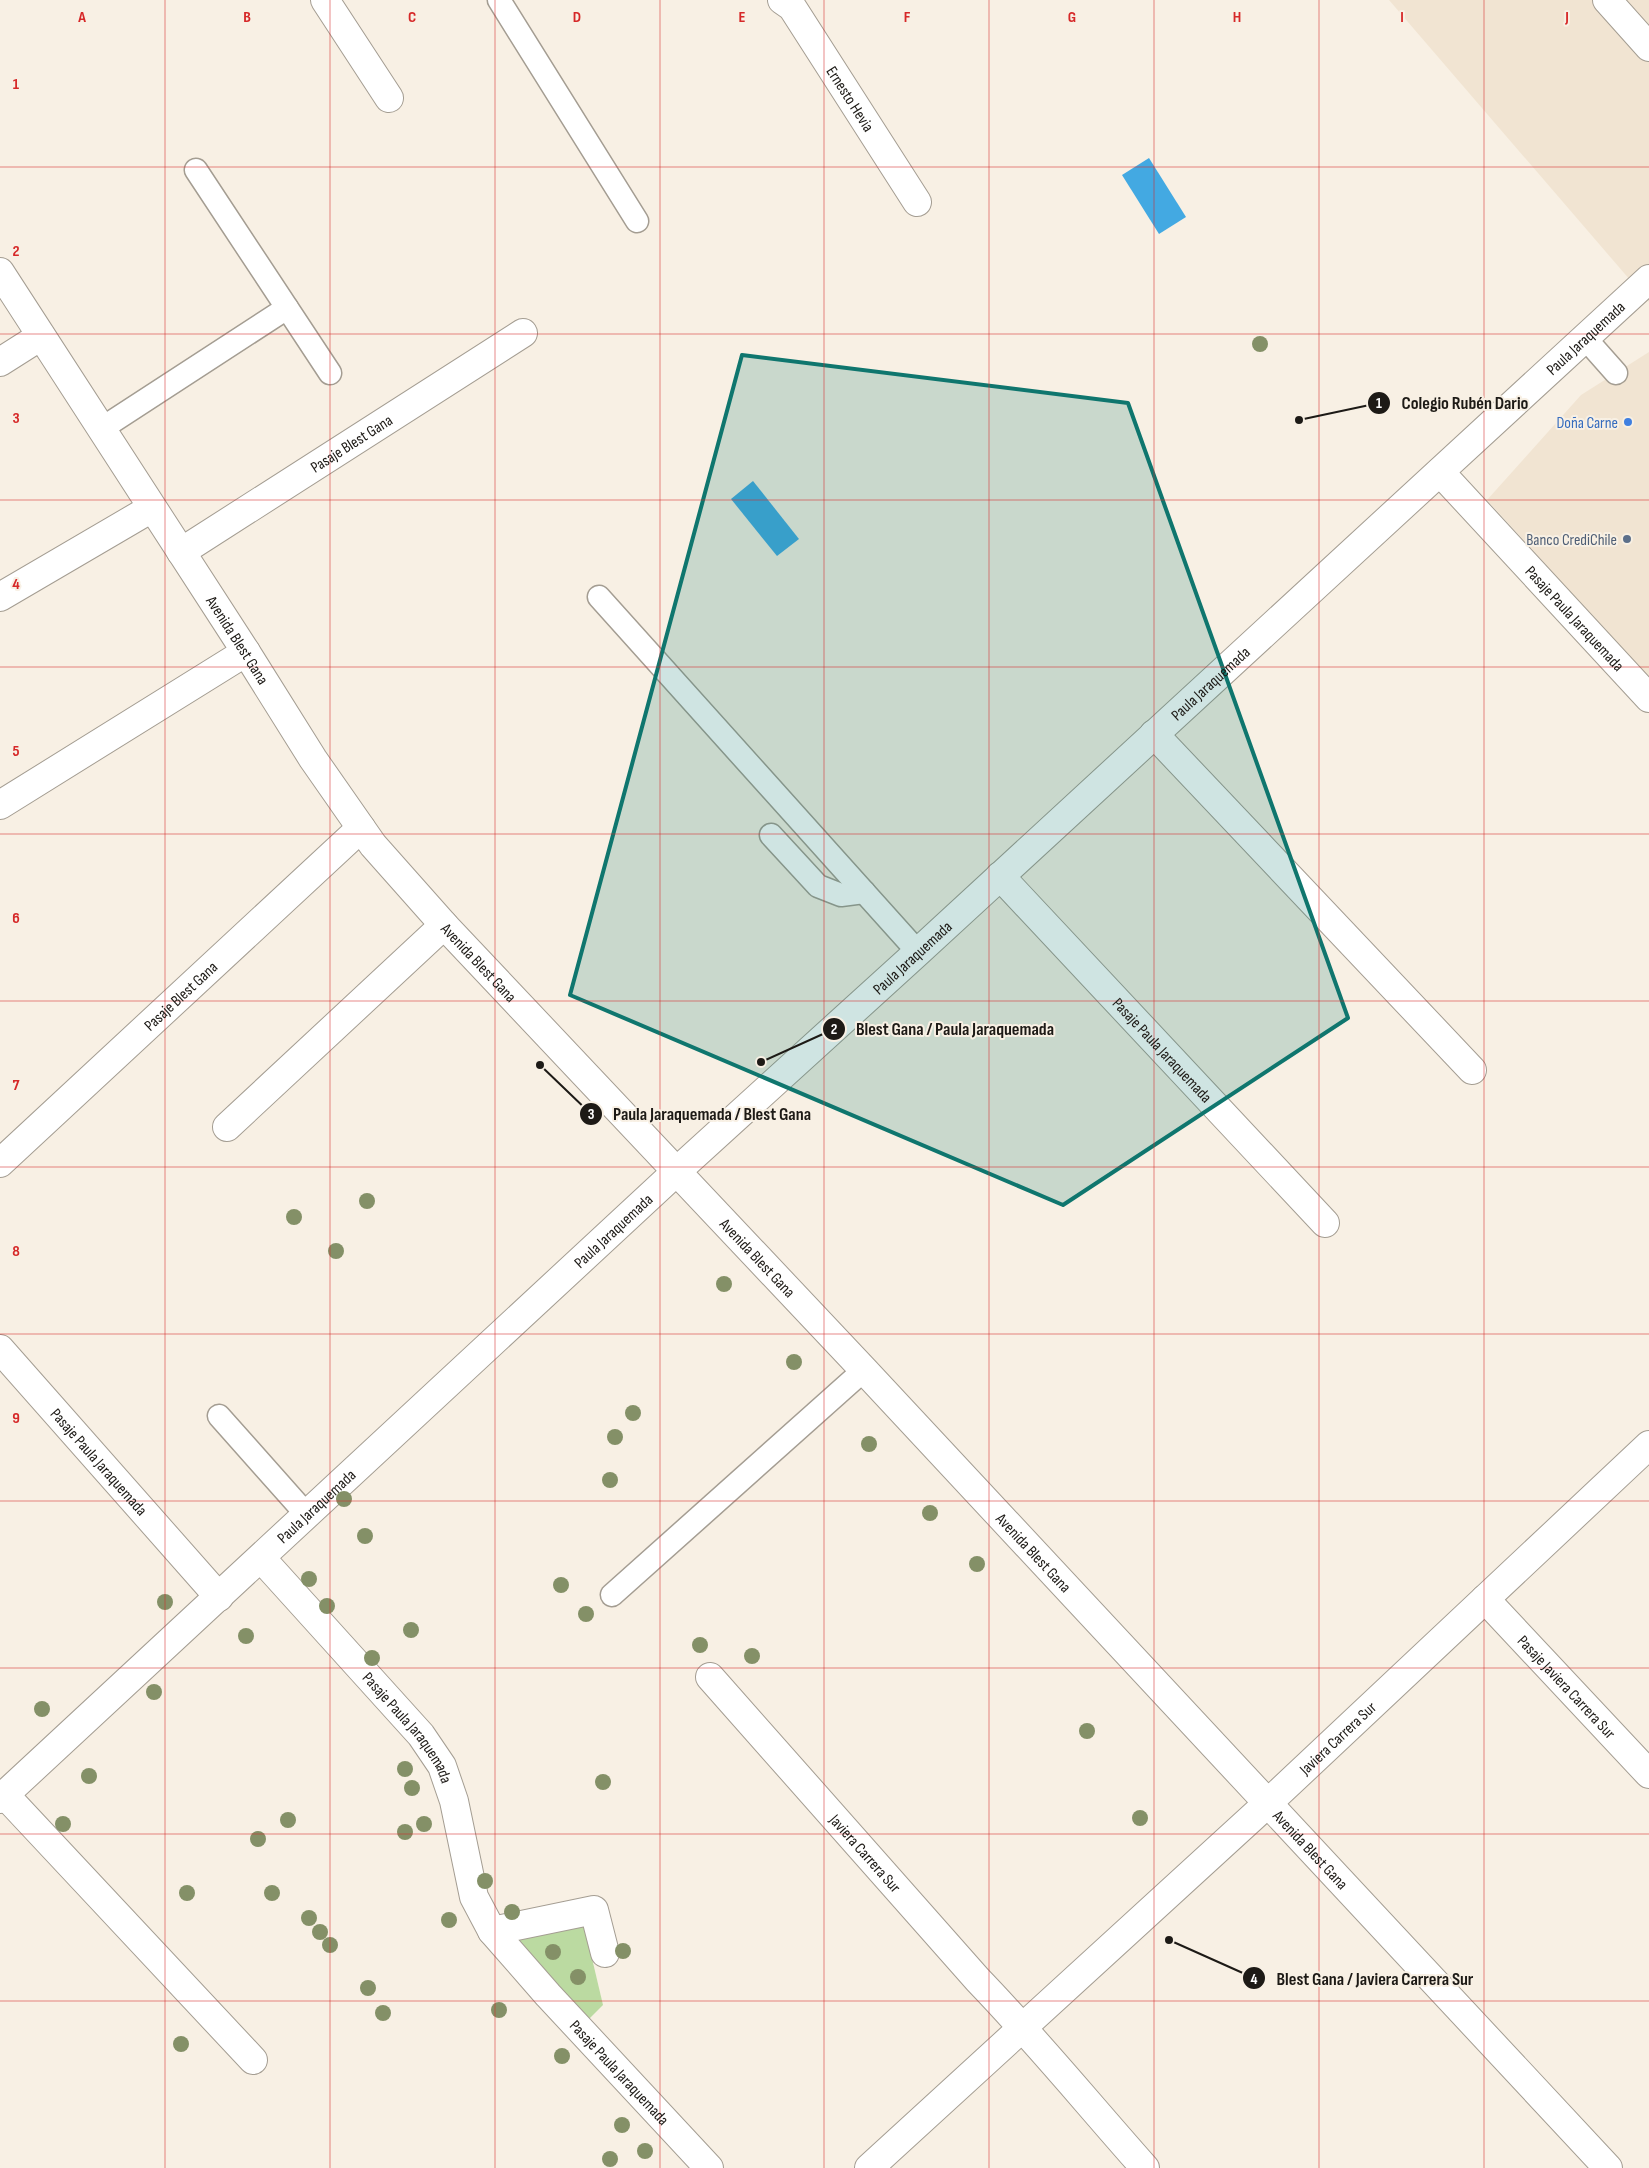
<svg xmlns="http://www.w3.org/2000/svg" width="1649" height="2168" viewBox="0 0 1649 2168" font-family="'Sofia Sans Condensed',sans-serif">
<rect width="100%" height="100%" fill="#f8f0e4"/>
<g fill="#f1e4d2">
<polygon points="1389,0 1649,0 1649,302"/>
<polygon points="1649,352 1649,678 1487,500 1581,395"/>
</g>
<polygon fill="#bbdaa1" points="582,1916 603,2005 584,2024 504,1933"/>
<g fill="#43a9e2">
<polygon points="1149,158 1186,217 1159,234 1122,175"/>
<polygon points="753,481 799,539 777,556 731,499"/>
</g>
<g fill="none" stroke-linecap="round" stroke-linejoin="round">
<defs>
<g id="lane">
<polyline points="499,0 637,221"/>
<polyline points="196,170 330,373"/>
<polyline points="1585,338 1616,373"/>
<polyline points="101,429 287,308"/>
<polyline points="599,597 918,952"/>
<polyline points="771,835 818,886 841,895 864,892"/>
<polyline points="219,1416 307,1515"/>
<polyline points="612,1595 864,1370"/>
</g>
<g id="street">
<polyline points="325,0 389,98"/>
<path id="s1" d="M782,0l10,7 125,195"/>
<polyline points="0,362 41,336"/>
<path id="s2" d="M1440,472l209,226"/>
<path id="s3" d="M181,552l342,-219"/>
<polyline points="0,597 152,508"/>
<polyline points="1154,734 1472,1070"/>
<polyline points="0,805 246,652"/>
<path id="s4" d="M1000,876l325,347"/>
<polyline points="227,1127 444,925"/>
<path id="s5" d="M0,1163l361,-335"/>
<path id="s6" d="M0,1349l219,248"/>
<path id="s7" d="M261,1558l160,177 21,31 12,35 20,96 18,34 56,64 161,173"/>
<path id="s8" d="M1485,1599l164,175"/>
<path id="s9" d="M710,1677l268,303c58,60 111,125 167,188"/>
<polyline points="5,1795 253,2060"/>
<polyline points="492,1931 594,1910 605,1953"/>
</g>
<g id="secondary">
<path id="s10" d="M0,272l246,380 67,107 60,86 71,80 420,445 744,798"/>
<path id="s11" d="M0,1799l677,-628 241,-219 731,-673"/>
<path id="s12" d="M869,2168l399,-365 381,-358"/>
</g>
<polyline id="primary" points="1607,0 1649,47"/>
</defs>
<use href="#lane" stroke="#a49d92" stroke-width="25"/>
<use href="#street" stroke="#a49d92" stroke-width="30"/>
<use href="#secondary" stroke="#a49d92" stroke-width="30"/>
<use href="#primary" stroke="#a49d92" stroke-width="30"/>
<use href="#lane" stroke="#fff" stroke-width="22"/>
<use href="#street" stroke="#fff" stroke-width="28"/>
<use href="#secondary" stroke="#fff" stroke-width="28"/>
<use href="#primary" stroke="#fff" stroke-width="28"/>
</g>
<g fill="#849067">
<circle cx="1260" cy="344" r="8"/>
<circle cx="367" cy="1201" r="8"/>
<circle cx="294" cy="1217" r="8"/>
<circle cx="336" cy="1251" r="8"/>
<circle cx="724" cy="1284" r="8"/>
<circle cx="794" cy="1362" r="8"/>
<circle cx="633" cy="1413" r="8"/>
<circle cx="615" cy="1437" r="8"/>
<circle cx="869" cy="1444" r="8"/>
<circle cx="610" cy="1480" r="8"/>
<circle cx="344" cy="1499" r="8"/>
<circle cx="930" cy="1513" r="8"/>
<circle cx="365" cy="1536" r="8"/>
<circle cx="977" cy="1564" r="8"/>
<circle cx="309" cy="1579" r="8"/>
<circle cx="561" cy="1585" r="8"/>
<circle cx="165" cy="1602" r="8"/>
<circle cx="327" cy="1606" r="8"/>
<circle cx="586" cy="1614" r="8"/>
<circle cx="411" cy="1630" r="8"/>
<circle cx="246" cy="1636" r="8"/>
<circle cx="700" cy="1645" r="8"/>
<circle cx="752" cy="1656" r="8"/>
<circle cx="372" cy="1658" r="8"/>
<circle cx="154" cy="1692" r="8"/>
<circle cx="42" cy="1709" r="8"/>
<circle cx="1087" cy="1731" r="8"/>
<circle cx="405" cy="1769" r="8"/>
<circle cx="89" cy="1776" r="8"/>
<circle cx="603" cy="1782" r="8"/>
<circle cx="412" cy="1788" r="8"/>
<circle cx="1140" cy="1818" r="8"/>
<circle cx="288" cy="1820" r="8"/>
<circle cx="63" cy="1824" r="8"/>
<circle cx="424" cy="1824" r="8"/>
<circle cx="405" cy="1832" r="8"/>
<circle cx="258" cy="1839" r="8"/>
<circle cx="485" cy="1881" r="8"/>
<circle cx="187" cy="1893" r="8"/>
<circle cx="272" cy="1893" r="8"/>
<circle cx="512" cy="1912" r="8"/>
<circle cx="309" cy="1918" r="8"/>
<circle cx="449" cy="1920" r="8"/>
<circle cx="320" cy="1932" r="8"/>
<circle cx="330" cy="1945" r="8"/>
<circle cx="623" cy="1951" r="8"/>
<circle cx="553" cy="1952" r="8"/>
<circle cx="578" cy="1977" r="8"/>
<circle cx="368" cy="1988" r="8"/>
<circle cx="499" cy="2010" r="8"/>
<circle cx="383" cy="2013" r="8"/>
<circle cx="181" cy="2044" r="8"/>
<circle cx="562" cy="2056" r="8"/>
<circle cx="622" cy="2125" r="8"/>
<circle cx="645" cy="2151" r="8"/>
<circle cx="610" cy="2159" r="8"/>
</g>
<path fill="#0f766e" fill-opacity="0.2" stroke="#0f766e" stroke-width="4" stroke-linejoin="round" d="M742,355l386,48 220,615 -285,187 -493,-210z"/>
<path fill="none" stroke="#d62828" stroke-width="1" stroke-opacity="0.55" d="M165,0v2168M330,0v2168M495,0v2168M660,0v2168M824,0v2168M989,0v2168M1154,0v2168M1319,0v2168M1484,0v2168M0,167h1649M0,334h1649M0,500h1649M0,667h1649M0,834h1649M0,1001h1649M0,1167h1649M0,1334h1649M0,1501h1649M0,1668h1649M0,1834h1649M0,2001h1649"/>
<circle fill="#3f7fe0" stroke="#f8f0e4" stroke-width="2" cx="1628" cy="422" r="5"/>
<circle fill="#5c6f8a" stroke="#f8f0e4" stroke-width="2" cx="1627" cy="539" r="5"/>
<g text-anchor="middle" stroke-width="4" stroke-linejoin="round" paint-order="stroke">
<g font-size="16" fill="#1d1a16" stroke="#f8f0e4">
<text dy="6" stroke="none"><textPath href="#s1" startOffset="121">Ernesto Hevia</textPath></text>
<text dy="6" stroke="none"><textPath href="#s11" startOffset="2156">Paula Jaraquemada</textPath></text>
<text dy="6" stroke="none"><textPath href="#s3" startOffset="202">Pasaje Blest Gana</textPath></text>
<text dy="6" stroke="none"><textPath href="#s2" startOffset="199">Pasaje Paula Jaraquemada</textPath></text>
<text dy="6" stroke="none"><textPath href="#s10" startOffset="438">Avenida Blest Gana</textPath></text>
<text dy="6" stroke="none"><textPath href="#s11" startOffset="1646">Paula Jaraquemada</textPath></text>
<text dy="6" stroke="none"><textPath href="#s11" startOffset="1241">Paula Jaraquemada</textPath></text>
<text dy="6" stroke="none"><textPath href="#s10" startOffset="842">Avenida Blest Gana</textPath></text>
<text dy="6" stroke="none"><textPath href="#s5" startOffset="246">Pasaje Blest Gana</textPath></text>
<text dy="6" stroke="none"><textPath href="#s4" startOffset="238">Pasaje Paula Jaraquemada</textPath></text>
<text dy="6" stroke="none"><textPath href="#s11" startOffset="836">Paula Jaraquemada</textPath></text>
<text dy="6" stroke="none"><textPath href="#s10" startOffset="1248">Avenida Blest Gana</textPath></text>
<text dy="6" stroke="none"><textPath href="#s6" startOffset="150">Pasaje Paula Jaraquemada</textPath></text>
<text dy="6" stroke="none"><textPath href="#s11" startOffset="431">Paula Jaraquemada</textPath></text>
<text dy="6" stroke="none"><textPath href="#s10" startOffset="1652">Avenida Blest Gana</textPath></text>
<text dy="6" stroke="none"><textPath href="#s8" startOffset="120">Pasaje Javiera Carrera Sur</textPath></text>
<text dy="6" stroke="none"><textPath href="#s7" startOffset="225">Pasaje Paula Jaraquemada</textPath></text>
<text dy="6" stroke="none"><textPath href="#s12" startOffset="636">Javiera Carrera Sur</textPath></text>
<text dy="6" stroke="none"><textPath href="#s10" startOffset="2058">Avenida Blest Gana</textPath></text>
<text dy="6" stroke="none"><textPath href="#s9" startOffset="235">Javiera Carrera Sur</textPath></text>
<text dy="6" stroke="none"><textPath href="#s7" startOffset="640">Pasaje Paula Jaraquemada</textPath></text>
</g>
<g font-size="16" fill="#366cbe" stroke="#f8f0e4" text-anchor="end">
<text x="1618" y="428">Doña Carne</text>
</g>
<g font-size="16" fill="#4e5e75" stroke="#f8f0e4" text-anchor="end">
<text x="1617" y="545">Banco CrediChile</text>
</g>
</g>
<g font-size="16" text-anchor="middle" font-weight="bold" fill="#d62828" stroke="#f8f0e4" stroke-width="4" stroke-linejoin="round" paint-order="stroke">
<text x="82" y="22">A</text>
<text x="247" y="22">B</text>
<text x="412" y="22">C</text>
<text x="577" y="22">D</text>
<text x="742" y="22">E</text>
<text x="907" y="22">F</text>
<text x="1072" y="22">G</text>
<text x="1237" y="22">H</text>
<text x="1402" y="22">I</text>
<text x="1567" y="22">J</text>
<text x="16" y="89">1</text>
<text x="16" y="256">2</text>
<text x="16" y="423">3</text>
<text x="16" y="589">4</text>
<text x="16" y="756">5</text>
<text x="16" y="923">6</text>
<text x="16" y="1090">7</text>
<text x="16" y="1256">8</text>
<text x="16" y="1423">9</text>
</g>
<path fill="none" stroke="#1d1a16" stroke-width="2" d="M1299 420L1379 403M761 1062L834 1029M540 1065L591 1114M1169 1940L1254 1978"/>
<g fill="#1d1a16" stroke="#f8f0e4" stroke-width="2">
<circle cx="1299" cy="420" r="5"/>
<circle cx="761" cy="1062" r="5"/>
<circle cx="540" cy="1065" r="5"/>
<circle cx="1169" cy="1940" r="5"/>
<circle cx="1379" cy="403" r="12"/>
<circle cx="834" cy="1029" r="12"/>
<circle cx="591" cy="1114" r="12"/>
<circle cx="1254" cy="1978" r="12"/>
</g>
<g font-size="15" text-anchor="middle" font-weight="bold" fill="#fff">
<text x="1379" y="408">1</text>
<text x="834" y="1034">2</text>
<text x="591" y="1119">3</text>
<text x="1254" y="1984">4</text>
</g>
<g font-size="18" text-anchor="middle" font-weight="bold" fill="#1d1a16" stroke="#f8f0e4" stroke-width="4" stroke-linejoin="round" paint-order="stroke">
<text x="1465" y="409">Colegio Rubén Dario</text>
<text x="955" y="1035">Blest Gana / Paula Jaraquemada</text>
<text x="712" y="1120">Paula Jaraquemada / Blest Gana</text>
<text x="1375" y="1985">Blest Gana / Javiera Carrera Sur</text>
</g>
</svg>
